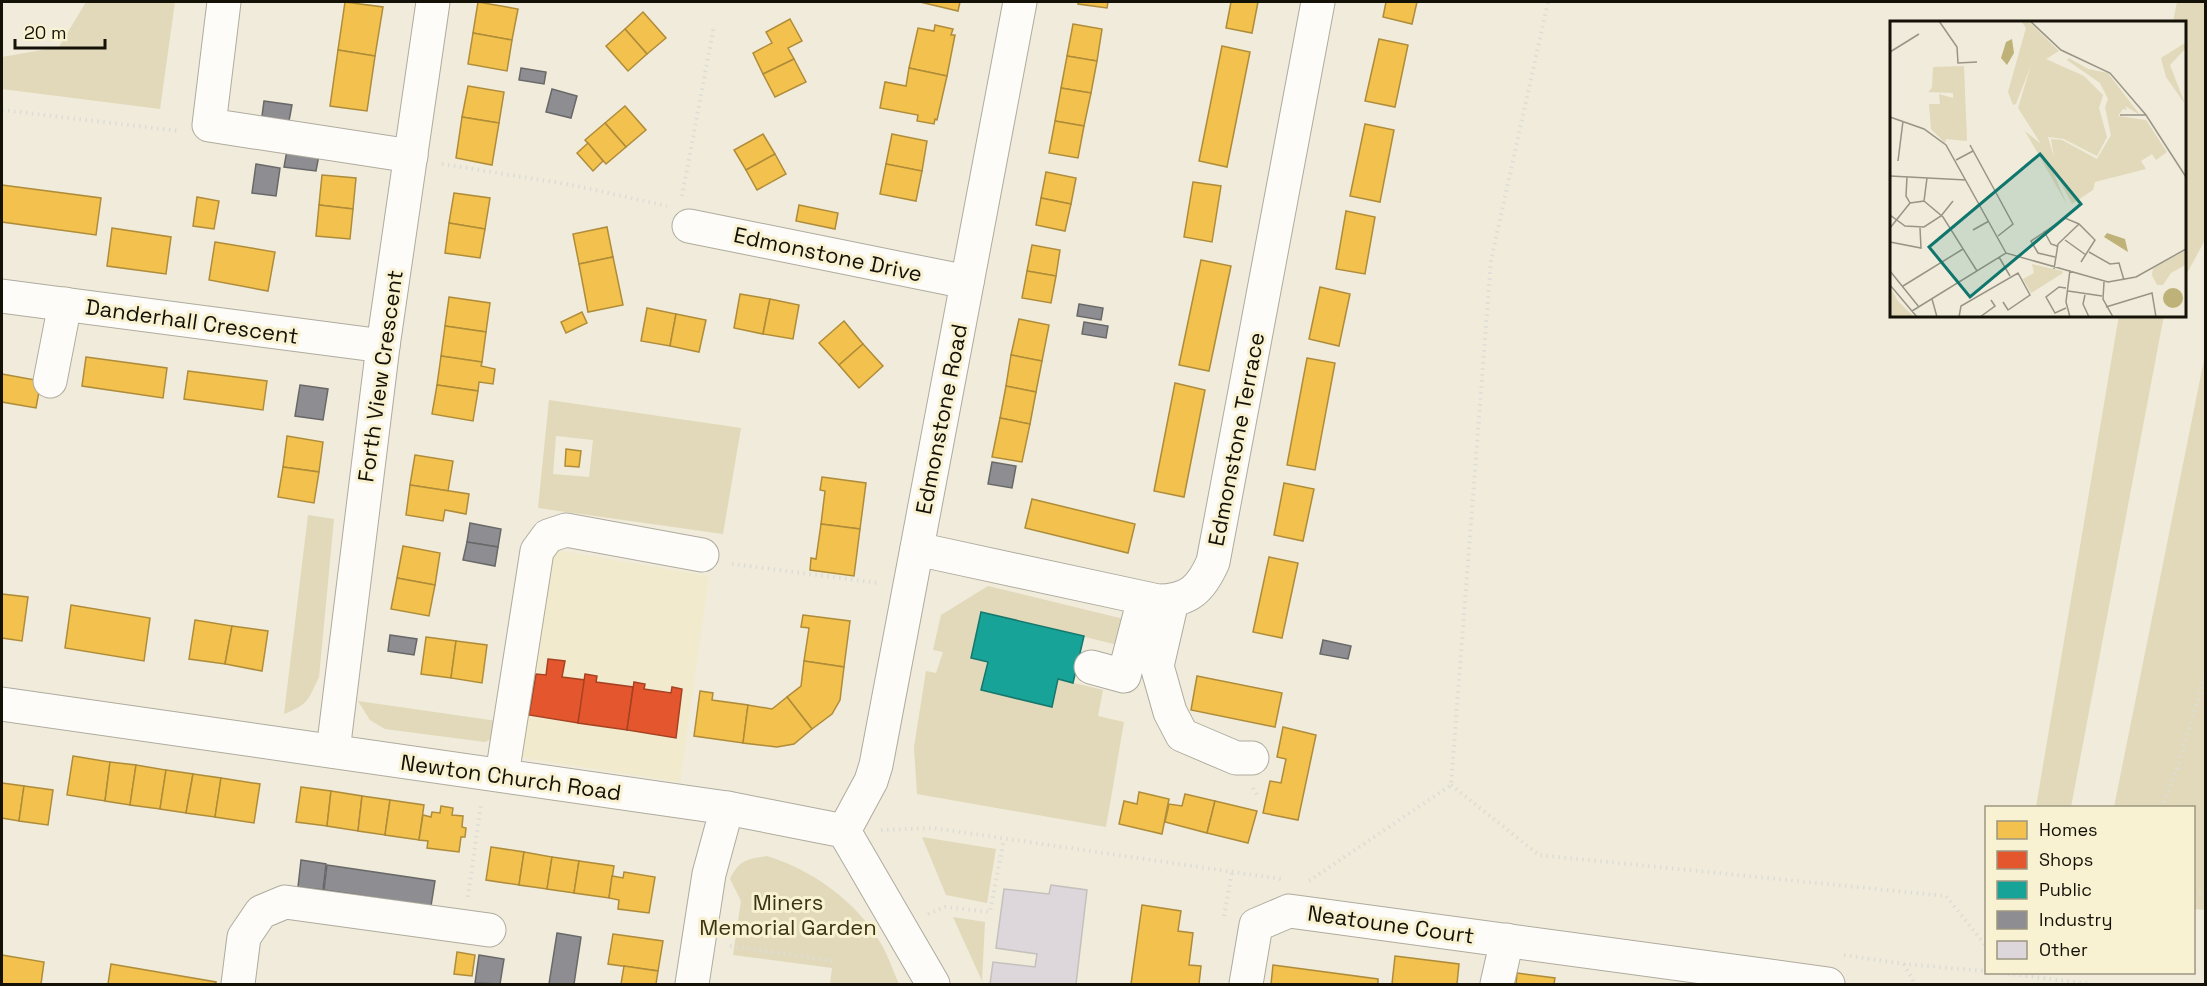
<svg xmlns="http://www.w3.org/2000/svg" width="2207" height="986" viewBox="0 0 2207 986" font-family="'Space Grotesk',sans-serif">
<rect width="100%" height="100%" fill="#f0ebda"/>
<polygon fill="#f1eacd" points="555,550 709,576 680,782 517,757"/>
<g fill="#e1d9ba" fill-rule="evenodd">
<polygon points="86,2 175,2 160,109 2,89 2,57 59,47"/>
<polygon points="2177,2 2206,2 2205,240 2185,277 2184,22 2173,22"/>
<polygon points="2119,315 2164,315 2071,807 2036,807"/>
<polygon points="2205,355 2205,910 2194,909 2194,808 2114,807"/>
<path d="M549,400l192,28 -18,106 -185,-26zM556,436l37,4 -4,37 -36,-3z"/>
<path d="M308,515l26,4 -15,158c-11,23 -10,27 -35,37z"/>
<polygon points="988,586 1128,620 1122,646 982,612 971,658 988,662 981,690 1051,707 1058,679 1103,690 1098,716 1124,722 1106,827 917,794 914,747 926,671 936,673 943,652 933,650 941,615"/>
<polygon points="358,701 504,722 494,738 485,742 385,729 370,720"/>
<polygon points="922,837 996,849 987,903 946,895"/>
<path d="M767,856c45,14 89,45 113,86 8,13 13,29 19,42h-69l2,-16 -99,-13 8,-54 -11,-22c9,-19 17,-20 37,-23z"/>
<polygon points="953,917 985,922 982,981"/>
</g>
<g fill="#f2c14e" stroke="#af8c39" stroke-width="1.5">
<polygon points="345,2 383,7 375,56 338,50"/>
<polygon points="478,2 518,9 512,40 473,33"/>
<polygon points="920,2 960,2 958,11"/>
<polygon points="1078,2 1108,2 1107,8 1078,4"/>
<polygon points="1231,2 1258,2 1252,33 1226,28"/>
<polygon points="1386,2 1417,2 1412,24 1383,17"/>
<polygon points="643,12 666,38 647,54 625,29"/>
<polygon points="790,19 802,41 788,48 794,59 763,74 753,53 772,43 766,32"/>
<polygon points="1073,24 1102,29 1097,61 1067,56"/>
<polygon points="935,25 953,29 951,35 955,35 947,76 909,68 918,28 934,31"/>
<polygon points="625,29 647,54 628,71 606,46"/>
<polygon points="473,33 512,40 507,71 468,64"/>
<polygon points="1379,39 1408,45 1395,107 1365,101"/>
<polygon points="1222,46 1250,52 1227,167 1199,161"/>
<polygon points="338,50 375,56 367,111 330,106"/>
<polygon points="1067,56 1097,61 1091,93 1061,88"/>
<polygon points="794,59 806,82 775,97 763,74"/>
<polygon points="909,68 947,76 937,120 935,119 934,124 917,121 918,115 880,108 885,82 906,86"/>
<polygon points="468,86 504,92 499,123 462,117"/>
<polygon points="1061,88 1091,93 1084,126 1055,121"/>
<polygon points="625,106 646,130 626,147 605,123"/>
<polygon points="462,117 499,123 492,165 456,158"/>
<polygon points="1055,121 1084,126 1078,158 1049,153"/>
<polygon points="605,123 626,147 606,164 585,140"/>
<polygon points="1365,124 1394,130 1380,202 1350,196"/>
<polygon points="763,134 775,154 746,170 734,150"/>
<polygon points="892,134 927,141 922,171 886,164"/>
<polygon points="588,143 603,161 593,171 577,153"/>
<polygon points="775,154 786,174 757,190 746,170"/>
<polygon points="886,164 922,171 916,201 880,194"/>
<polygon points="1046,172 1076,178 1071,204 1041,198"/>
<polygon points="322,175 356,178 353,209 319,205"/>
<polygon points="1193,182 1221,186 1212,242 1184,237"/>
<polygon points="2,185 101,198 96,235 2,222"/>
<polygon points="454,193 490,198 485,229 449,223"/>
<polygon points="197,197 219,201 214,229 193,226"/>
<polygon points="1041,198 1071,204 1065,231 1036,225"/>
<polygon points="319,205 353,209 350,239 316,236"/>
<polygon points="799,205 838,213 835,229 796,221"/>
<polygon points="1346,211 1375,217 1365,274 1336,269"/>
<polygon points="449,223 485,229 480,258 445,253"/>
<polygon points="607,227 613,257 579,264 573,234"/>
<polygon points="112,228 171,237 166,274 107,266"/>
<polygon points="215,242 275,252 268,291 209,280"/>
<polygon points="1032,245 1060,250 1056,276 1027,271"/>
<polygon points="613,257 623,305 588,312 579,264"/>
<polygon points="1201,260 1231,266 1209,371 1179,365"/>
<polygon points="1027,271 1056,276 1051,303 1022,298"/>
<polygon points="1320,287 1350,294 1339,346 1309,339"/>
<polygon points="740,294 770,299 763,334 734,328"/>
<polygon points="449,297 490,303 486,332 445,326"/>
<polygon points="770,299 799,305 793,339 763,334"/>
<polygon points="647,308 676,314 670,346 641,341"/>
<polygon points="582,312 587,323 566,333 561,322"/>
<polygon points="676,314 706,320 699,352 670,346"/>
<polygon points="1019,319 1049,325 1042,361 1011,355"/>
<polygon points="844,321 863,344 839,365 819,343"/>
<polygon points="445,326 486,332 482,362 441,356"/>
<polygon points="863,344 883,366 859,388 839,365"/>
<polygon points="1011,355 1042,361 1036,392 1006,386"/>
<polygon points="441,356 482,362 481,366 495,369 493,384 479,382 478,391 437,385"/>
<polygon points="86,357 167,368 163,398 82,386"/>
<polygon points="1307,358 1335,363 1315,470 1287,465"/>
<polygon points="188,371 267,381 263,410 184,399"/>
<polygon points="2,374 41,381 36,408 2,402"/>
<polygon points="1175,383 1205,390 1184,497 1154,491"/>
<polygon points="437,385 478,391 473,421 432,414"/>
<polygon points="1006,386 1036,392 1030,424 1000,418"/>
<polygon points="1000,418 1030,424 1022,462 992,457"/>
<polygon points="287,436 323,442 319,472 283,467"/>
<polygon points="566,449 581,451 579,467 565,466"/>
<polygon points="415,455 453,461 448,491 410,485"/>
<polygon points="283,467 319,472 314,503 278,497"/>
<polygon points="822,477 866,483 860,529 821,524 825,491 820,490"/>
<polygon points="1284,483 1314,489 1303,541 1274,535"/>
<polygon points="410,485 469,494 466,514 445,510 443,521 406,515"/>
<polygon points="1032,499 1135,524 1128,553 1025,528"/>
<polygon points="821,524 860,529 854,576 810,570 811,558 816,559"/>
<polygon points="403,546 440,553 435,585 397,578"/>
<polygon points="1269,557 1298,563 1282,638 1253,632"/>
<polygon points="397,578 435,585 429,616 391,609"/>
<polygon points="2,594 28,597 22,641 2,638"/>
<polygon points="71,605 150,618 144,661 65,648"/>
<polygon points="803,615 850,621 844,667 804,661 809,628 801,627"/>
<polygon points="195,620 232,626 225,664 189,659"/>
<polygon points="232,626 268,631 262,671 225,664"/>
<polygon points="426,637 456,641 451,678 421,674"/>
<polygon points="456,641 487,645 482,683 451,678"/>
<polygon points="804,661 844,667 840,700 832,714 812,729 787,697 801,686"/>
<polygon points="1197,676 1282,693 1275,727 1191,710"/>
<polygon points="700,691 713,693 712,700 748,705 743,743 694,736"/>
<polygon points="787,697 812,729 794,744 777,747 743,743 748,705 772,709"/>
<polygon points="1283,727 1316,735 1298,820 1263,813 1270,781 1281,783 1286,759 1277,757"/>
<polygon points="73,756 110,762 105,801 67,795"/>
<polygon points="110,762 136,765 130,805 105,801"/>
<polygon points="136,765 166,770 160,809 130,805"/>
<polygon points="166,770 193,774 186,813 160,809"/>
<polygon points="193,774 221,778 215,817 186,813"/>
<polygon points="221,778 260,784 254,823 215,817"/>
<polygon points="2,783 24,786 19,821 2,818"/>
<polygon points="24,786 53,790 48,825 19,821"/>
<polygon points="301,787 331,791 327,826 296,822"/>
<polygon points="331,791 362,796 358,831 327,826"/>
<polygon points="1139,792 1169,799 1162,834 1119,824 1124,801 1137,804"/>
<polygon points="1185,794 1215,801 1207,833 1165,822 1169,804 1182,806"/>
<polygon points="362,796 390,800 385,835 358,831"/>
<polygon points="390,800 424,805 419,840 385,835"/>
<polygon points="1215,801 1257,811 1248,843 1207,833"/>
<polygon points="441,806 453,808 452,815 463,816 462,827 466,828 465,837 461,837 459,852 427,848 428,841 419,840 423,815 431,817 432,812 440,813"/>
<polygon points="491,847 524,852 519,885 486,880"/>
<polygon points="524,852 552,857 547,889 519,885"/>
<polygon points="552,857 579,861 574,893 547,889"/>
<polygon points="579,861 614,866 609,898 574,893"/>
<polygon points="624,872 655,877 649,913 618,909 619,900 609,898 612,876 623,878"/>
<polygon points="1142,905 1181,911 1178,931 1193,933 1189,965 1201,966 1199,984 1131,984"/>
<polygon points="613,934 663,941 658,971 608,964"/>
<polygon points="457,952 475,955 472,976 454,974"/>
<polygon points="2,955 44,962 41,984 2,984"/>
<polygon points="1395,956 1459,964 1457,984 1392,984"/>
<polygon points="111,964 216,982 216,984 108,984"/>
<polygon points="1273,965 1378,979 1378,984 1271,984"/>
<polygon points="624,966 658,971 656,984 621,984"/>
<polygon points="1517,973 1555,978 1554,984 1516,984"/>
</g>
<g fill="#e4572e" stroke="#a64222" stroke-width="1.5">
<polygon points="548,659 565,661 562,677 585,680 578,723 529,715 536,674 546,675"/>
<polygon points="585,674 597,676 596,682 633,687 627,730 578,723"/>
<polygon points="634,682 645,684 644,689 671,693 672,687 682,689 676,738 627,730"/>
</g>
<polygon fill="#17a398" stroke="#16776c" stroke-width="1.5" points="981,612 1084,636 1073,683 1058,679 1052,707 981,690 988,662 971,658"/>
<g fill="#8d8d92" stroke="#696868" stroke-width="1.5">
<polygon points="521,68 546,72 544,84 519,80"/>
<polygon points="552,89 577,96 571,118 546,112"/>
<polygon points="264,101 292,105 289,121 262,116"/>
<polygon points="287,150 319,155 316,171 284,167"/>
<polygon points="256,164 280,168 276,196 252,193"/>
<polygon points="1079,304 1103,308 1101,320 1077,316"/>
<polygon points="1084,322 1108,326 1106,338 1082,334"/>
<polygon points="300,385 328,389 323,420 295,416"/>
<polygon points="992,462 1016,466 1012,488 988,484"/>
<polygon points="470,523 501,529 498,547 467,542"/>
<polygon points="467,542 498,547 495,566 463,560"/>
<polygon points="390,635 417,639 414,655 388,651"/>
<polygon points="1323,640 1351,646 1348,659 1320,654"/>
<polygon points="301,860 326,864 323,890 298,887"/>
<polygon points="327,865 435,881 431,906 324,890"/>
<polygon points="557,933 581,937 574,984 549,984"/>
<polygon points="479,955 504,959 500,984 475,983"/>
</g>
<polygon fill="#ddd6db" stroke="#c4c0bd" stroke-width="1.5" points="1051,885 1087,890 1076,984 990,984 993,962 1035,967 1037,954 996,948 1004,889 1049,894"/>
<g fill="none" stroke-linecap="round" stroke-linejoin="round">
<defs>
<g id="minor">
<polyline points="224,2 209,125 411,156"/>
<polyline points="689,226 967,282"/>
<polyline points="2,296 383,346"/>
<polyline points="50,381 65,304"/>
<path d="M917,549l241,52c31,0 43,-12 55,-39l105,-560"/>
<polyline points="1172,601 1157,666 1170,712 1182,735 1236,758 1252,758"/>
<polyline points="1091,667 1124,676 1144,599"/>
<polyline points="2,704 727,808 844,831 933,984"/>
<polyline points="333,751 383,346 433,2"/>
<polyline points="502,775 537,551 548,536 566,530 702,555"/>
<polyline points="844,831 871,781 876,765 1020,2"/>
<polyline points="238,984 244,937 261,912 285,902 489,930"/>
<polyline points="692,984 709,874 727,808"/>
<polyline points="1246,984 1256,925 1289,911 1828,984"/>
<polyline points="1497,984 1507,940"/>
</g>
</defs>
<use href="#minor" stroke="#afab9e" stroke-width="35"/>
<g stroke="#ddddd7" stroke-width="4" stroke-dasharray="1.5 4.5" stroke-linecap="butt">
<polyline points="2,110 179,131"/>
<polyline points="442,164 572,185 667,206"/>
<polyline points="682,196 714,26"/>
<polyline points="732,564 879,583"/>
<polyline points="1451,785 1539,855 1946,896 1986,946"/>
<polyline points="1253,788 1259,798"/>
<polyline points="2161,808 2177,769 2206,672"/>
<polyline points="881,830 933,828 1281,879"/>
<polyline points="1309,881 1451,785 1491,260 1548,2"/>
<polyline points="2194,895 2206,892"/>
<polyline points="468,897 481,803"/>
<polyline points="928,914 945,907 990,912 1004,839"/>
<polyline points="1224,916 1232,872"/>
<polyline points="730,946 834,961"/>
<polyline points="1844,955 1904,964 1986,971"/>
<polyline points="1904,964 1915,984"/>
<polyline points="1996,972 2089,984"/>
</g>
<use href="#minor" stroke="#fdfcf9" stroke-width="33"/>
</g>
<g text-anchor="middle" stroke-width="6" stroke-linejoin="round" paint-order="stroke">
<g font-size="22" fill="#141107" stroke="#f8f1d2">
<text transform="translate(828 254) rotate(12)" y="8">Edmonstone Drive</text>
<text transform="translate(192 321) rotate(8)" y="8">Danderhall Crescent</text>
<text transform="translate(380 376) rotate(-82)" y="8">Forth View Crescent</text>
<text transform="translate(941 419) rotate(-79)" y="8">Edmonstone Road</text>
<text transform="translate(1236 439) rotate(-79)" y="8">Edmonstone Terrace</text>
<text transform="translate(511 777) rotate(8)" y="8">Newton Church Road</text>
<text transform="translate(1391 924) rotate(8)" y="8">Neatoune Court</text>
</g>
<g font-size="22" fill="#3b3413" stroke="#f8f1d2">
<text x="788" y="910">Miners<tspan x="788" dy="25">Memorial Garden</tspan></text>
</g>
</g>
<g transform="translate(1890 21)">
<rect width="296" height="296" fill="#f0ebda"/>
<path d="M131,0h7l31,30 -13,8 38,17 19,19 -4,13 8,29 -10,19 -33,-17 -16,-2 6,21 -3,-19 11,1 35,19 14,-24 -6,-28 3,-8 -8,-16 -33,-23 2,-2 19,11 20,4 32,42 -15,-9 2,4 -4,-1 -5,7 28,4 21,32 -11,8 -4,-6 -11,7 5,8 -51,13 -2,8 -21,14 -24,-45 19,46 -42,-74 16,13 -23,-36 13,-43 -15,39 -3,1 -5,-13 18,-64zM295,22v6l-15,16 15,39 -19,-27 -5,-19zM74,45l3,75 -21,-2 -1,4 -14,-14 -2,-25h11l-1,-10 14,4v-5l-25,-1 4,-4 1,-21zM295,230v14l-14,8 -8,12h-6l-5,-10 1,-7zM142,243l30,7 1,2 -32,20 -8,-14 11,-6zM0,266l8,14 15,15h-23z" fill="#e1d9ba"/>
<path d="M122,18l2,14 -7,12 -6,-7 5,-16zM217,212l18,6 3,13 -24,-15zM273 277a10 10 0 1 1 20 0a10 10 0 1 1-20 0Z" fill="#bfb279"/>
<path fill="none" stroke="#989486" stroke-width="1.5" d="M49,0l18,26 1,16 19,-1M140,0l31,29 49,23 36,42 40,62M0,31l29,-18M230,94h26M0,96l34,12 22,16 60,108M80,124l43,79 -15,12M66,139l17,-9M8,140l5,-40M0,155l76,4M17,156l-1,19 4,7M34,180l19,16 34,54M20,182l14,-2 3,-23M0,194l15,11 19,1 17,-11 12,-15M0,207l20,-25M83,209l16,-9M154,210l7,13 6,2M175,219l21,15M0,221l31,6 -1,-20M199,231l21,12 9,-1 5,17M109,236l11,19M165,236l-17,-4 -7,-12 34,-23 14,6 16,16 -14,22M164,248l4,-25 21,-20M0,250l29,36M214,261l-1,17 10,18M0,264l27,32M13,265l60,-37M176,267l-7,-1 -13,10 9,16 11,-5M178,270l34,5M195,274l-2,9 6,13M42,278l5,18M216,286l46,-14 4,24M22,290l94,-58 102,29 28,-5 50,-28M69,296l2,-11 57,-33 12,22 -22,15 -5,-8M90,296l15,-11 -4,-6M180,296l-4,-15 4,-32"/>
<path fill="#0f766e" fill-opacity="0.15" stroke="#0f766e" stroke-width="3" d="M150,133l41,50 -111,93 -41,-50z"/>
<rect width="296" height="296" fill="none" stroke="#141107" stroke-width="3"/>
</g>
<rect width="2207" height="986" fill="none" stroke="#141107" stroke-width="6"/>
<rect x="1985" y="806" width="210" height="168" fill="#f8f1d2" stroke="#9d9781" stroke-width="1.5"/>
<rect x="1997" y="821" width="30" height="18" fill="#f2c14e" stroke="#9d9781" stroke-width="1.5"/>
<text x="2039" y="836" font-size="18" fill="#141107">Homes</text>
<rect x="1997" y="851" width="30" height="18" fill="#e4572e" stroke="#9d9781" stroke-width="1.5"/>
<text x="2039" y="866" font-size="18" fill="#141107">Shops</text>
<rect x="1997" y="881" width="30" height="18" fill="#17a398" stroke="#9d9781" stroke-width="1.5"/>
<text x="2039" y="896" font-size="18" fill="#141107">Public</text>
<rect x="1997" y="911" width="30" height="18" fill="#8d8d92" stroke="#9d9781" stroke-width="1.5"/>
<text x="2039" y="926" font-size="18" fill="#141107">Industry</text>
<rect x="1997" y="941" width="30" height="18" fill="#ddd6db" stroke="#9d9781" stroke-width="1.5"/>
<text x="2039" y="956" font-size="18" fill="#141107">Other</text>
<path d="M15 39v9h90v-9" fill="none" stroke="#141107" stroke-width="3"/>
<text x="24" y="39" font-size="18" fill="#141107" stroke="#f8f1d2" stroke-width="4.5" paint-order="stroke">20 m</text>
</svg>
